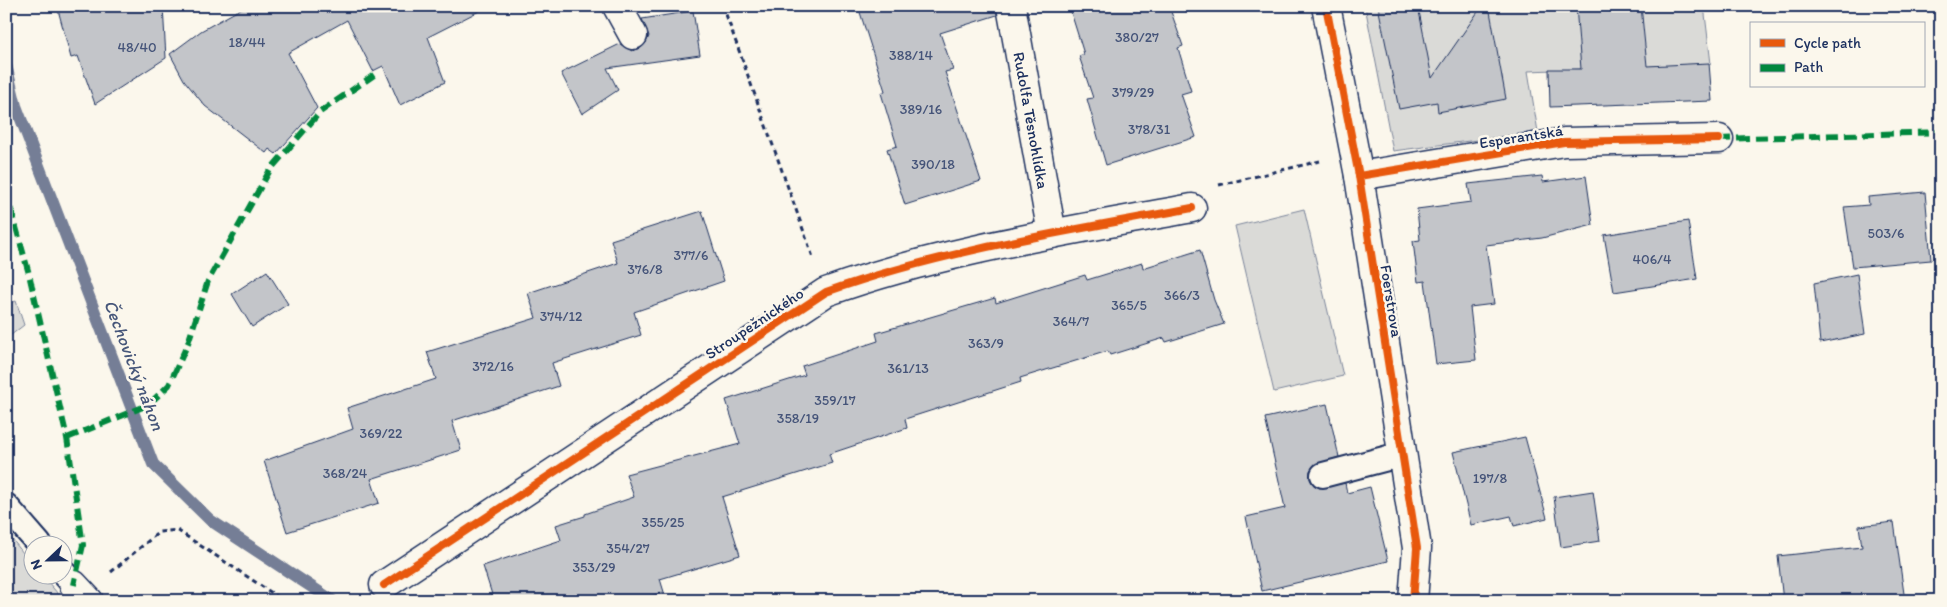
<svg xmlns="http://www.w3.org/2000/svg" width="1947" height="607" viewBox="0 0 1947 607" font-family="Itim,sans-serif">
<rect width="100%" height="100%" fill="#fbf7ec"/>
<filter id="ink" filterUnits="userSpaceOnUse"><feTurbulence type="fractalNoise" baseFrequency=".02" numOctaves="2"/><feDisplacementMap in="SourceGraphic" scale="10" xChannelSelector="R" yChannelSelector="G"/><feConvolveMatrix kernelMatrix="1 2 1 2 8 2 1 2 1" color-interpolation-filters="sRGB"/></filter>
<g filter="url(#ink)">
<g fill="#dadad7" stroke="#7a849a">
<polygon points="1365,6 1704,6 1711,64 1528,71 1538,132 1393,151"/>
<polygon points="1304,209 1343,376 1274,392 1235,226"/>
<polygon points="16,301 24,325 6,339 6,305"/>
<polygon points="11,538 32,564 32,574 42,575 64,601 6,601 6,540"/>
</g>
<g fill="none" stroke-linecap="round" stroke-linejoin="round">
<polyline stroke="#747e96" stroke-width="12" points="6,65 16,106 153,464 210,520 333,601"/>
</g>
<g fill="#c3c5c9" stroke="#1b2f5e">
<polygon points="57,6 163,6 166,58 95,104 78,56 71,58"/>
<polygon points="246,6 489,6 428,37 445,82 400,105 383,66 373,71 347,20 288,53 317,108 276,154 269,149 266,153 205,106 184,80 170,54 201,31"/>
<polygon points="858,6 996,6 997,15 940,33 953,70 945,72 981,181 905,205 887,149 897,146 881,93 885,91"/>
<polygon points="1069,6 1169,6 1183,46 1178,48 1191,91 1181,94 1196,137 1106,165 1087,99 1093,98 1079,56 1084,54"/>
<polygon points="1378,6 1418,6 1432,78 1482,6 1489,6 1506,99 1438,112 1437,102 1399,109"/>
<polygon points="1576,6 1641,6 1647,66 1709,63 1712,101 1550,107 1549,69 1581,69"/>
<polygon points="693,11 700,55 607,68 618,90 582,114 561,73 620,44 632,51 641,48 646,43 649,36 642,19"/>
<polygon points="1542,176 1543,182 1586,176 1593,225 1542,238 1486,245 1494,304 1470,307 1476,360 1436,364 1425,281 1418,282 1413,241 1420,240 1417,209 1471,202 1468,184"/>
<polygon points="1925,192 1931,260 1853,267 1844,207 1869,205 1868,197"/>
<polygon points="702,211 724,281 634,312 641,335 552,363 559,386 452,421 461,450 371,479 379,503 287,532 264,461 353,429 347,408 436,379 427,352 536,318 528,293 618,263 611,240"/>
<polygon points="1688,221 1697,279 1614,292 1604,235"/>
<polygon points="1200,250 1214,300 1224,324 1166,342 1164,338 1110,355 1108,351 1020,378 1021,382 905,419 907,428 829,454 832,463 722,497 740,555 660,579 664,592 635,601 494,601 483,566 561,540 556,525 585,516 585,514 634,497 626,474 740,444 726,400 805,375 802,366 878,341 876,333 995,298 996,303 1085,275 1087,280 1142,263 1143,268"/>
<polygon points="267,271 288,304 252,327 232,294"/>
<polygon points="1857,274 1865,334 1820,343 1814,283"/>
<polygon points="1327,404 1339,457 1314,465 1310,471 1310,479 1314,485 1320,488 1345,483 1347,493 1370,487 1388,561 1262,591 1246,517 1285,508 1265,418"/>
<polygon points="1525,437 1547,518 1514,526 1511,516 1471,525 1453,452"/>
<polygon points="1593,491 1600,541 1561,547 1554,497"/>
<polygon points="1894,522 1905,601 1783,601 1778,556 1862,547 1859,526"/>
</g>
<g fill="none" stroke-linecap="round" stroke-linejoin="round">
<defs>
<g id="lane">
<polyline points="1323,475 1403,454"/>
<polyline points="6,506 39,544"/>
<polyline points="62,571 74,585"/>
</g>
<g id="street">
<polyline points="617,6 633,35"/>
<path id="s1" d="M1011,6l41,228"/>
<polyline points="1359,176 1564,142 1719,139"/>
<polyline points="74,585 89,601"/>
<path d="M384,585l442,-293c117,-42 243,-61 366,-84"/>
</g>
<polyline id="secondary" points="1326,6 1359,176 1417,548 1413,601"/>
</defs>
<use href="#lane" stroke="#1b2f5e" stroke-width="28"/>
<use href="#street" stroke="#1b2f5e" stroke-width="31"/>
<use href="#secondary" stroke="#1b2f5e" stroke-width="31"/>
<g stroke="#1b2f5e" stroke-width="3" stroke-dasharray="5 4" stroke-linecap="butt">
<polyline points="723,6 814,260"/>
<polyline points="1219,185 1320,161"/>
<polyline points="111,572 159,532 177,530 284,601"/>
</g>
<use href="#lane" stroke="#fbf7ec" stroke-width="24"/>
<use href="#street" stroke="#fbf7ec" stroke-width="28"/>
<use href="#secondary" stroke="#fbf7ec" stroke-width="28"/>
<g stroke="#00873e" stroke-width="6" stroke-dasharray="12 6" stroke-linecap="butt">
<polyline points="1719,139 1941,132"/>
<polyline points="6,191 29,274 67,438 83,545 74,585"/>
<polyline points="67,438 148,405 169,385 188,343 208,281 270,170 320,112 374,75"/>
</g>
<defs>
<g id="cycleway">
<polyline points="1326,6 1359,176 1417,548 1413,601"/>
<polyline points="1359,176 1564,142 1719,139"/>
<path d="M384,585l442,-293c117,-42 243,-61 366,-84"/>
</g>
</defs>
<use href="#cycleway" stroke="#fbf7ec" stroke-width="11"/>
<use href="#cycleway" stroke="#e8590c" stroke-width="8"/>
</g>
</g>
<g text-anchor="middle" stroke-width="5" stroke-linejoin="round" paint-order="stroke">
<g font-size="14" fill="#455479">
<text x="1137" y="42">380/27</text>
<text x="247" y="47">18/44</text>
<text x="137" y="52">48/40</text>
<text x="911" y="60">388/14</text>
<text x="1133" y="97">379/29</text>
<text x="921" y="114">389/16</text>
<text x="1149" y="134">378/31</text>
<text x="933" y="169">390/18</text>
<text x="1886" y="238">503/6</text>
<text x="691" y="260">377/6</text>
<text x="1652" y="264">406/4</text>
<text x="645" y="274">376/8</text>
<text x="1182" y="300">366/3</text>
<text x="1129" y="310">365/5</text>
<text x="561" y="321">374/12</text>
<text x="1071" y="326">364/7</text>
<text x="986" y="348">363/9</text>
<text x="493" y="371">372/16</text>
<text x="908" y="373">361/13</text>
<text x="835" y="405">359/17</text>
<text x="798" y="423">358/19</text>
<text x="381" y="438">369/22</text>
<text x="345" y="478">368/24</text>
<text x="1490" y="483">197/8</text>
<text x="663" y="527">355/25</text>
<text x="628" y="553">354/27</text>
<text x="594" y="572">353/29</text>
</g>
<g font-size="16" fill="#1b2f5e" stroke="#fbf7ec">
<text dy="6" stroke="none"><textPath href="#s1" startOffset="116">Rudolfa Těsnohlídka</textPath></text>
<text transform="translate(1521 136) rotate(-9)" y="6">Esperantská</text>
<text transform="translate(1392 301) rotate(81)" y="6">Foerstrova</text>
<text transform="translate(754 323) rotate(-34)" y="6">Stroupežnického</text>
</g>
<g font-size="18" font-style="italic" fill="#47577a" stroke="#fbf7ec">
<text transform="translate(134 365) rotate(69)" y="6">Čechovický náhon</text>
</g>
</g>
<rect width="1947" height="607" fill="none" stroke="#fbf7ec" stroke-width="25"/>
<rect x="12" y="12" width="1922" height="582" fill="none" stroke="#1b2f5e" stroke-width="2" filter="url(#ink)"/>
<rect x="1750" y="22" width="175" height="65" fill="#fbf7ec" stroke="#a1a7b3"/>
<rect x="1760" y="39" width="25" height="8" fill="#e8590c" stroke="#a1a7b3"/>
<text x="1794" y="48" font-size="15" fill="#1b2f5e">Cycle path</text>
<rect x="1760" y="64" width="25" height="8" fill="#00873e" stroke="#a1a7b3"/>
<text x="1794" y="72" font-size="15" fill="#1b2f5e">Path</text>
<g transform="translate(48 560) rotate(248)"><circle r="24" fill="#fbf7ec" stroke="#a1a7b3"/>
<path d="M0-4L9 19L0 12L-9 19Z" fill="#1b2f5e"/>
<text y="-8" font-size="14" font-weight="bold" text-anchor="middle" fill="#1b2f5e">N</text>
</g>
</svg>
